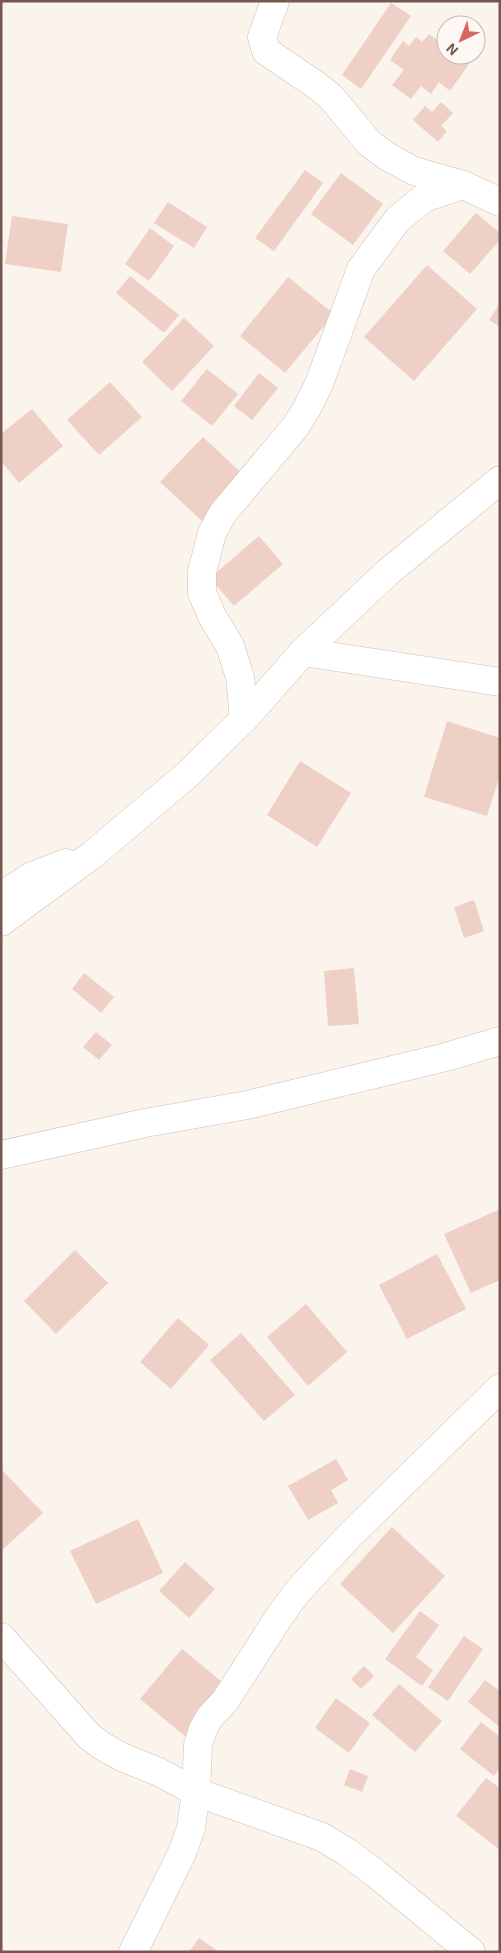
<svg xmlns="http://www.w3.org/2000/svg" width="501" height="1953" viewBox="0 0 501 1953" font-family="'Exo 2',sans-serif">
<rect width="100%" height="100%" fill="#fbf4ed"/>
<g fill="#eed0c7">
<polygon points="391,3 411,16 361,89 342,75"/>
<polygon points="429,34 446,47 446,55 457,55 469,64 450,91 439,82 431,94 421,86 411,99 392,85 404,70 390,60 403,41 409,46 416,37 422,42"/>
<polygon points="441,102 453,113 441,126 447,131 438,142 413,120 425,106 432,112"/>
<polygon points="305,170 323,183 274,251 255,238"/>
<polygon points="341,173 383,204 353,245 311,214"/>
<polygon points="168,202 207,227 194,248 154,223"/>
<polygon points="476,213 500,233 500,240 470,274 443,251"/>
<polygon points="12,216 68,224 61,272 5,264"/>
<polygon points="150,228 174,246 149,281 125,264"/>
<polygon points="427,265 477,309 414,381 364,337"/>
<polygon points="130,276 179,315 164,333 116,293"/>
<polygon points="288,277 334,314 285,373 240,336"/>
<polygon points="500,303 500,327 489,320"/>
<polygon points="184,318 214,346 172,391 142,362"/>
<polygon points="207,369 238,394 212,426 181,401"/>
<polygon points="259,373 278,388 252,420 234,406"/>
<polygon points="110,382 142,417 99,455 67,420"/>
<polygon points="32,409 63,446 19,483 1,461 1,434"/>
<polygon points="203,437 247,478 204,523 160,482"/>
<polygon points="259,536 283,564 234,606 210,578"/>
<polygon points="447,721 500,738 500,775 487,816 424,797"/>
<polygon points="300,761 351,793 317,847 267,815"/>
<polygon points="474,900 484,931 464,938 454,907"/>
<polygon points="354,968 359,1024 328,1026 324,971"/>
<polygon points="84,973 114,997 101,1013 72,989"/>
<polygon points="96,1032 112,1045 99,1060 83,1047"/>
<polygon points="498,1210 500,1214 500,1280 471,1293 444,1234"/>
<polygon points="75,1250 108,1283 56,1334 24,1301"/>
<polygon points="437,1254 466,1309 407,1339 379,1285"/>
<polygon points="306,1304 347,1352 308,1386 267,1337"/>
<polygon points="178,1318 209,1345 171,1389 140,1362"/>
<polygon points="241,1333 295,1395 264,1421 210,1360"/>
<polygon points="336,1459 348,1480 331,1490 338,1503 308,1520 288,1486"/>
<polygon points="1,1469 43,1513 1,1551"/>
<polygon points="138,1519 163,1573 96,1604 70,1551"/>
<polygon points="392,1527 445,1576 393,1633 340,1584"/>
<polygon points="185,1562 215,1589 189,1618 159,1591"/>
<polygon points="420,1611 439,1625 416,1657 433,1670 422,1686 385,1659"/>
<polygon points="464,1636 483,1649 448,1701 428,1687"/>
<polygon points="182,1649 228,1687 186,1737 140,1699"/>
<polygon points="364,1666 374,1676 361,1689 351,1679"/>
<polygon points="485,1680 500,1691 500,1727 468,1702"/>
<polygon points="399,1684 442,1721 415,1752 372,1715"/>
<polygon points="336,1698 370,1723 349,1753 315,1728"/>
<polygon points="481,1722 500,1737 500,1768 494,1776 460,1749"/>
<polygon points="350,1769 368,1776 362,1792 344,1785"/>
<polygon points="486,1778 500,1788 500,1850 456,1816"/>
<polygon points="199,1938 219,1952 189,1952"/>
</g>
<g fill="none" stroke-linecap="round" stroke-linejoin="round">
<defs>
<g id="minor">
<polyline points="275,1 262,37 266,51 316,85 332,98 369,143 388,157 414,171 463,185 500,202"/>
<polyline points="303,652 500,682"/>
<polyline points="244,719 240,677 230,646 212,616 202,593 202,572 212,533 223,513 296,426 307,408 319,384 361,269 398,219 424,198 463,185"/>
<polyline points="1,896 32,876 66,863"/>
<polyline points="1,922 92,855 188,774 244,719 303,652 388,572 500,480"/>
<polyline points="1,1155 145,1123 247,1105 446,1057 500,1041"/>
<polyline points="1,1637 89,1736 102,1746 124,1758 159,1772 196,1792 322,1837 347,1852 375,1873 471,1952"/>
<polyline points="133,1952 182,1853 191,1828 196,1792 198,1745 203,1729 210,1717 225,1701 281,1614 298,1591 349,1536 500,1388"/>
</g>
</defs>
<use href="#minor" stroke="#d0bdb5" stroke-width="29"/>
<use href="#minor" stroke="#fff" stroke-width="28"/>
</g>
<rect width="501" height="1953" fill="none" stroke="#765851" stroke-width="5"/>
<g transform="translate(461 40) rotate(223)"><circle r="24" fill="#fef8f4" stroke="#c8b8b3"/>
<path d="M0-4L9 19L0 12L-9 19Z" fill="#d9655f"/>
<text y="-8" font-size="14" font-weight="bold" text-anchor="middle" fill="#765851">N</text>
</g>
</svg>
